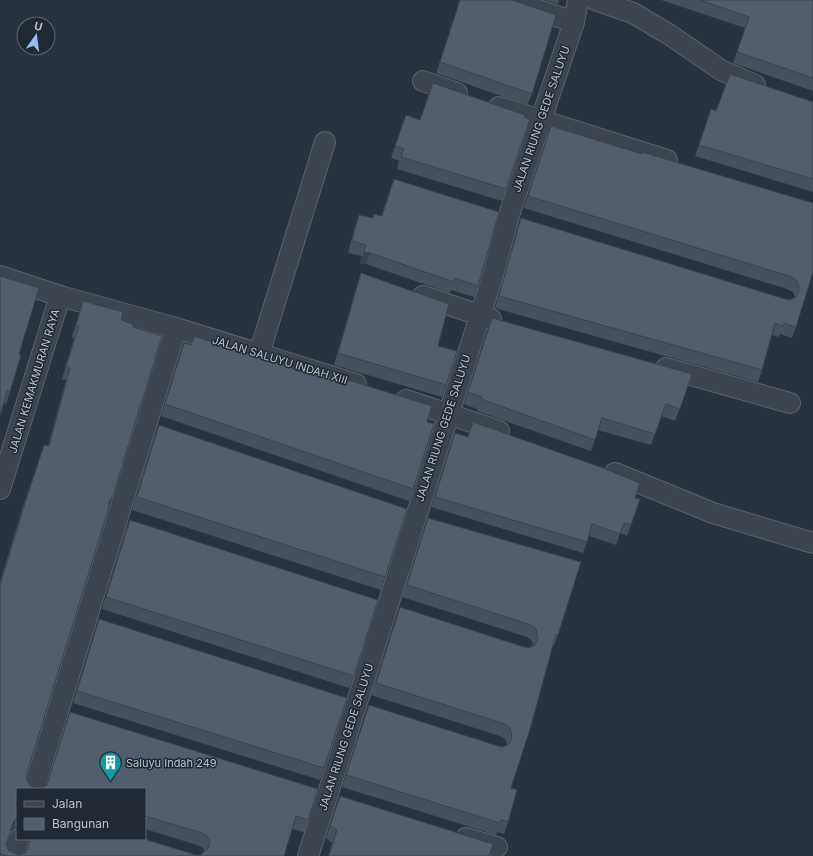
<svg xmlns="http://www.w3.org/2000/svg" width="813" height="856" viewBox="0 0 813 856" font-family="Inter,sans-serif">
<rect width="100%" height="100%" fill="#28333f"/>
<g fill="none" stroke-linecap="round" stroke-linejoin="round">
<defs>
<g id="street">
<polyline points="509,0 574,22"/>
<polyline points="595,0 633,13 670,35 721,70 755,85"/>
<polyline points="423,81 457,93"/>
<polyline points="499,107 667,160"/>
<polyline points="0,276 60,296 176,328 356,384"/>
<polyline points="423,296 491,319"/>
<polyline points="259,354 325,142"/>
<polyline points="666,368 790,403"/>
<polyline points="406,400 499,431"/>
<polyline points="615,473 713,513 813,543"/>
<polyline points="0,489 60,296"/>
<polyline points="34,789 176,328"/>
<polyline points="466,838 497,847"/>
<polyline points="13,856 19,839"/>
<polyline points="308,856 493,275 509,215 574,22 578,0"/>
</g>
</defs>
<use href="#street" stroke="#5a636c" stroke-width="22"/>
<use href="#street" stroke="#3c454f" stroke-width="20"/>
</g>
<g fill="#47515d" fill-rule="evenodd">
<polygon points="460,0 512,0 532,94 527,105 436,73"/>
<polygon points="545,0 559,0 558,4"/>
<polygon points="661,0 813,0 813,91 733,63 745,28"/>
<polygon points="813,102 813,192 695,156 711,109 716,111"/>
<polygon points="406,115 506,189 502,201 397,169 399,161 391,158"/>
<polygon points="547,137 641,154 813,203 796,327 792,338 780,334 779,337 772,335 762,370 758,382 495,308 517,230 521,218 785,299 790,300 795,297 793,292 787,289 524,208"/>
<polygon points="394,179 478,286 474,297 451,290 450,293 366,264 360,264 362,256 348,253 355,226 359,215 373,218 381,216"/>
<polygon points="361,273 438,346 446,385 442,397 334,365 357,285"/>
<polygon points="0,276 19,354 10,392 6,404 4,403"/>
<path d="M83,301l50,26 9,75 -33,104 -82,267v7l3,5 5,3h6l5,-3 24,-73 238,108 -4,12 -12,-3 -8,27h-284v-274l23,-76 17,-49 4,-12 4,1 18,-66 -4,-1 12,-41 -2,-1zM17,789h128v40l52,16 6,3 1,4 -3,3h-5l-52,-16h-114l-3,11 -2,3 -6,2 -10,-4 -3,-6 4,-12 2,-3z"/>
<polygon points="492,318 692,374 675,421 661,416 651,445 598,430 591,451 477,411 477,409 464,404"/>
<polygon points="184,343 427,422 413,489 409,501 161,416 180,354"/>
<polygon points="159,425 385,577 381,590 132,510 154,438"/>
<polygon points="455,433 635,498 631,525 627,536 620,533 616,545 589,536 583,553 431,507"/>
<polygon points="428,518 558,635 554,646 553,646 511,788 508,822 504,834 497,832 496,835 342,787 369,705 498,746 503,747 507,745 506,740 500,736 371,695 400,607 524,647 529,648 533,646 532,641 527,637 402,597"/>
<polygon points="130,520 354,676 349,688 102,609 125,532"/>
<polygon points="99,619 324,768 320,780 73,703 95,631"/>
<polygon points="340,796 489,856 328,856 332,843 326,838"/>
</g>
<g fill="#3a424c">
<polygon points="364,252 370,253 366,264 360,264"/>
<polygon points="17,817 17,828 12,830 8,835 13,823"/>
</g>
<g fill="#535e6c" stroke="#3a424c" fill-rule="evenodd">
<polygon points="460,0 512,0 556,15 532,94 440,62"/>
<polygon points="700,0 813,0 813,78 737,52 749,17"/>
<polygon points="730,74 813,102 813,179 699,145 711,109 716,111"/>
<polygon points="433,83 525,115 524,117 530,119 506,189 401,157 404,149 395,146 406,115 420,120"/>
<polygon points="551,126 642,154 642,152 813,203 813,272 796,327 784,323 783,326 775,323 762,370 499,296 521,218 785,299 790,300 796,297 799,292 799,286 797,281 792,277 528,196"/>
<polygon points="394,179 499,212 478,286 455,278 454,282 370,253 364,252 366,245 352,241 359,215 373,218 374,214 382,216"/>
<polygon points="361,273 449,304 438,346 457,351 446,385 338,353"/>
<polygon points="0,276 39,288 19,354 21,355 10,392 7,391 0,416"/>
<path d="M83,301l40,11 -2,8 12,4v3l29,9 -20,66 -3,5 -1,6 -25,83 -4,6v5l-82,266v7l3,5 5,3h6l6,-3 23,-73 248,77 -10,31 -12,-4 -12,40h-277l-7,-2v-269l28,-91 16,-49 5,1 21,-78 -4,-2 13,-40 -3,-1zM17,789h128v27l57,17 5,3 3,5 -1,6 -8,8h-5l-52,-16h-113l-3,9 -3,5 -6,2 -10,-4 -3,-6 7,-22 4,-6z"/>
<polygon points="492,318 692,374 680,409 666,404 655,434 602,418 595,440 481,399 482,397 468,392"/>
<polygon points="194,336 311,374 313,371 331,377 332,375 432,406 427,422 434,424 413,489 165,404 184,343 191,345"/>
<polygon points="473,422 603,468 640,483 635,498 640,499 631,525 624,523 620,534 592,524 587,542 435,497 455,433 468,437"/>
<polygon points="159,425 407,509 385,577 137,497"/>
<polygon points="428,518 581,562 558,635 556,634 531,726 511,788 517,790 508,822 501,820 500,823 346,775 369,705 498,746 503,747 509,744 512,738 510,728 505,724 376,683 400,607 524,647 529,648 535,645 538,639 536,629 531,625 407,585"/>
<polygon points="130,520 378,600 354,676 106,597"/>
<polygon points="99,619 347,698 324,768 77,691"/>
<polygon points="340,796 493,844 489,856 329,856 337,830 330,826"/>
</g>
<defs>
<symbol id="building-pin" viewBox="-11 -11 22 30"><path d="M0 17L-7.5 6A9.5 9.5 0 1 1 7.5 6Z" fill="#0f9aa8" stroke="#212a34"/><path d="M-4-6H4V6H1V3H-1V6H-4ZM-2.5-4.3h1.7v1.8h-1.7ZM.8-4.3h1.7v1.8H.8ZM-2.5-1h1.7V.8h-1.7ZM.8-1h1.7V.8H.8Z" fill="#fff"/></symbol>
</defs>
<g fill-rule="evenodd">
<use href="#building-pin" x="98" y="750" width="25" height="34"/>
</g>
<g text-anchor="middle" stroke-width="3" stroke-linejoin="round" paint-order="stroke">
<g font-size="11" fill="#b8c0c9" stroke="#212a34">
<text transform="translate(541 119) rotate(-71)" y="4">JALAN RIUNG GEDE SALUYU</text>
<text transform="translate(280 360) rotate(17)" y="4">JALAN SALUYU INDAH XIII</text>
<text transform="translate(34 381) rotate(-73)" y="4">JALAN KEMAKMURAN RAYA</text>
<text transform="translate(443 428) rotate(-72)" y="4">JALAN RIUNG GEDE SALUYU</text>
<text transform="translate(346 737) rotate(-72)" y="4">JALAN RIUNG GEDE SALUYU</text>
</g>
<g font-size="11" fill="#b8c0c9" stroke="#212a34" text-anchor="start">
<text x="126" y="767">Saluyu Indah 249</text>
</g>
</g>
<rect x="16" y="788" width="130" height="52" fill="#212a34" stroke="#5d6670"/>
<rect x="24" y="801" width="20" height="6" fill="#3c454f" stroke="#5d6670"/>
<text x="52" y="808" font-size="12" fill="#b8c0c9">Jalan</text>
<rect x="24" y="818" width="20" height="12" fill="#535e6c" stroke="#5d6670"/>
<text x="52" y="828" font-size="12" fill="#b8c0c9">Bangunan</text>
<g transform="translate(36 36) rotate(14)"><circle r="19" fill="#212a34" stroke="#5d6670"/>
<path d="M0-3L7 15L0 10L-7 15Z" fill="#97bef0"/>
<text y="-6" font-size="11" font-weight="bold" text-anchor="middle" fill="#b8c0c9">U</text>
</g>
</svg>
